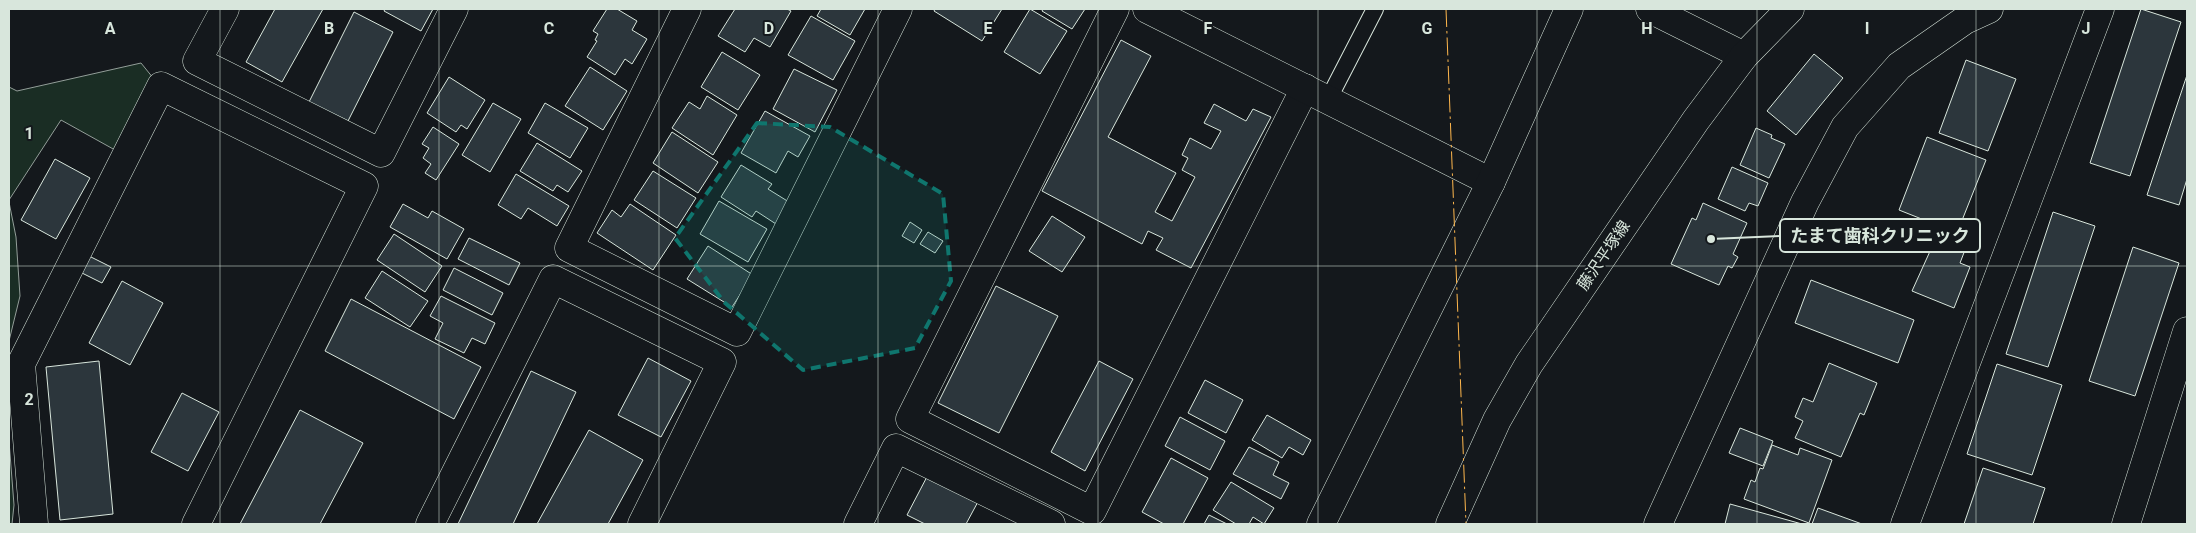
<svg xmlns="http://www.w3.org/2000/svg" width="2196" height="533" viewBox="0 0 2196 533" font-family="Roboto,'Noto Sans JP',sans-serif">
<rect width="100%" height="100%" fill="#14181c"/>
<g fill="#1a2d24" stroke="#939e99">
<polygon points="141,63 158,84 115,150 61,120 9,200 9,87 17,91"/>
<polygon points="9,202 16,237 20,296 9,341"/>
<polygon points="9,441 14,505 12,524 9,524"/>
</g>
<g fill="#2c363c" stroke="#d8e6dc">
<polygon points="275,9 323,9 282,82 246,62"/>
<polygon points="385,9 433,9 421,31 384,11"/>
<polygon points="607,9 617,9 637,21 632,30 647,39 632,64 625,59 615,75 587,57 597,41 595,40 598,34 593,31"/>
<polygon points="735,9 787,9 791,11 770,47 754,38 745,52 718,36"/>
<polygon points="821,9 865,9 850,35 817,16"/>
<polygon points="935,9 1002,9 982,41 934,11"/>
<polygon points="1030,9 1067,31 1040,74 1004,52"/>
<polygon points="1043,9 1085,9 1072,29 1042,11"/>
<polygon points="2141,9 2181,22 2130,176 2090,163"/>
<polygon points="354,12 393,32 348,121 309,102"/>
<polygon points="811,16 855,41 833,80 788,55"/>
<polygon points="1121,40 1151,56 1108,137 1176,173 1155,212 1172,221 1195,177 1182,170 1188,158 1182,155 1190,138 1211,149 1221,131 1204,123 1214,104 1246,121 1253,109 1271,117 1191,268 1156,250 1163,238 1148,231 1142,244 1042,191"/>
<polygon points="722,52 760,75 738,110 701,87"/>
<polygon points="1814,54 1843,78 1796,135 1767,111"/>
<polygon points="1966,60 2016,79 1988,151 1939,133"/>
<polygon points="590,67 627,91 603,130 565,106"/>
<polygon points="794,69 837,90 815,132 773,109"/>
<polygon points="2187,75 2187,179 2179,205 2147,195"/>
<polygon points="449,77 485,100 467,129 461,125 456,132 427,113"/>
<polygon points="707,96 737,115 713,155 672,128 689,102 700,109"/>
<polygon points="493,103 521,119 490,172 462,155"/>
<polygon points="545,103 588,128 570,158 528,133"/>
<polygon points="765,111 810,136 798,157 788,151 776,173 741,153"/>
<polygon points="433,127 459,144 436,180 425,173 431,164 423,158 429,148 422,144"/>
<polygon points="1756,128 1772,135 1771,138 1785,144 1769,178 1740,165"/>
<polygon points="672,132 718,162 698,193 653,163"/>
<polygon points="1927,137 1986,160 1957,233 1899,210"/>
<polygon points="537,143 582,171 568,192 557,185 553,191 520,171"/>
<polygon points="55,159 90,178 56,239 21,220"/>
<polygon points="741,165 772,184 768,189 789,202 776,224 756,211 752,217 721,197"/>
<polygon points="1732,167 1768,183 1758,206 1749,203 1745,211 1718,199"/>
<polygon points="653,171 696,198 677,228 634,200"/>
<polygon points="516,174 569,206 557,226 528,208 521,219 498,205"/>
<polygon points="719,201 767,229 748,262 700,234"/>
<polygon points="1703,203 1747,223 1733,254 1738,257 1732,268 1728,266 1719,285 1671,264 1692,218 1696,220"/>
<polygon points="403,204 428,218 432,211 464,229 447,259 390,227"/>
<polygon points="630,204 676,235 653,270 597,233 612,210 621,217"/>
<polygon points="2053,212 2095,226 2048,367 2006,354"/>
<polygon points="1052,216 1085,237 1062,272 1029,251"/>
<polygon points="910,222 922,230 914,243 902,236"/>
<polygon points="928,232 943,241 935,253 920,244"/>
<polygon points="394,234 442,266 425,292 377,260"/>
<polygon points="469,238 520,263 509,285 458,259"/>
<polygon points="1936,238 1965,250 1960,263 1970,267 1954,308 1912,291"/>
<polygon points="708,246 753,275 732,307 687,279"/>
<polygon points="2133,247 2179,263 2135,396 2089,381"/>
<polygon points="87,255 111,267 102,283 78,271"/>
<polygon points="454,268 503,293 492,315 443,290"/>
<polygon points="382,271 428,301 410,327 365,298"/>
<polygon points="1811,280 1914,320 1898,363 1795,323"/>
<polygon points="122,281 163,303 130,365 89,343"/>
<polygon points="996,286 1058,316 999,433 938,403"/>
<polygon points="441,296 495,323 485,344 472,338 464,353 435,339 443,323 430,316"/>
<polygon points="351,299 481,367 454,419 325,351"/>
<polygon points="648,358 691,381 661,437 618,415"/>
<polygon points="99,361 113,514 60,520 46,367"/>
<polygon points="1099,361 1133,379 1085,471 1051,452"/>
<polygon points="1829,363 1877,383 1864,415 1860,413 1841,457 1795,438 1803,421 1795,417 1803,398 1813,402"/>
<polygon points="1997,364 2062,385 2032,475 1967,454"/>
<polygon points="531,371 576,392 513,524 458,524"/>
<polygon points="1205,380 1243,400 1226,433 1188,413"/>
<polygon points="182,393 219,412 188,471 151,452"/>
<polygon points="300,410 363,443 320,524 240,524"/>
<polygon points="1267,415 1311,440 1303,455 1289,447 1282,458 1252,440"/>
<polygon points="1180,417 1225,441 1210,470 1165,446"/>
<polygon points="1740,428 1773,441 1763,466 1729,453"/>
<polygon points="589,430 643,460 608,524 537,524"/>
<polygon points="1772,445 1798,455 1800,448 1832,460 1809,523 1744,499 1751,480 1755,482 1760,468 1763,469"/>
<polygon points="1249,447 1279,462 1273,475 1289,483 1281,499 1233,474"/>
<polygon points="1171,458 1208,478 1183,524 1164,524 1142,512"/>
<polygon points="1983,468 2045,488 2033,524 1964,524"/>
<polygon points="930,471 980,498 966,524 925,524 907,515"/>
<polygon points="1231,482 1274,508 1264,524 1253,517 1249,524 1236,524 1213,510"/>
<polygon points="1730,504 1802,524 1725,524"/>
<polygon points="1818,508 1862,524 1812,524"/>
<polygon points="1209,515 1227,524 1204,524"/>
</g>
<g fill="none" stroke-linecap="round" stroke-linejoin="round">
<defs>
<polyline id="lane" points="1328,100 1375,9"/>
<g id="street">
<polyline points="225,9 197,61 381,153 454,9"/>
<polyline points="687,9 569,248 737,332 898,9"/>
<polyline points="1115,9 910,419 1092,511 1305,88"/>
<polyline points="1147,9 1491,182"/>
<polyline points="34,524 21,364 161,86 364,186 196,524"/>
<polyline points="430,524 553,279 722,362 642,524"/>
<polyline points="858,524 896,448 1051,524"/>
<polyline points="1905,524 2100,9"/>
<polyline points="2126,524 2187,331"/>
</g>
<g id="secondary">
<polyline points="1650,9 1744,56"/>
<polyline points="1321,524 1491,182 1569,9"/>
<polyline points="1658,524 1805,202 1845,127 1899,66 1965,20 1989,9"/>
</g>
<polyline id="primary" points="1450,524 1497,420 1529,364 1696,120 1744,56 1790,9"/>
</defs>
<use href="#lane" stroke="#d8e6dc" stroke-width="18"/>
<use href="#street" stroke="#d8e6dc" stroke-width="29"/>
<use href="#secondary" stroke="#d8e6dc" stroke-width="29"/>
<use href="#primary" stroke="#d8e6dc" stroke-width="29"/>
<use href="#lane" stroke="#14181c" stroke-width="16"/>
<use href="#street" stroke="#14181c" stroke-width="28"/>
<use href="#secondary" stroke="#14181c" stroke-width="28"/>
<use href="#primary" stroke="#14181c" stroke-width="28"/>
<polyline stroke="#ffb74d" stroke-width="1" stroke-dasharray="18 4 2.5 4" stroke-linecap="butt" points="1446,9 1466,524"/>
</g>
<path fill="#0f766e" fill-opacity="0.2" stroke="#0f766e" stroke-width="4" stroke-dasharray="10 6" stroke-linejoin="round" d="M757,123l73,4 113,67 8,87 -36,67 -112,22 -79,-68 -49,-64z"/>
<path fill="none" stroke="#d8e6dc" stroke-width="1" stroke-opacity="0.55" d="M220,9v515M439,9v515M659,9v515M878,9v515M1098,9v515M1318,9v515M1537,9v515M1757,9v515M1976,9v515M9,266h2178"/>
<g text-anchor="middle" stroke-width="4" stroke-linejoin="round" paint-order="stroke">
<g font-size="16" fill="#d8e6dc" stroke="#14181c">
<text transform="translate(1603 255) rotate(-56)" y="6">藤沢平塚線</text>
</g>
</g>
<g font-size="16" text-anchor="middle" font-weight="bold" fill="#d8e6dc" stroke="#14181c" stroke-width="4" stroke-linejoin="round" paint-order="stroke">
<text x="110" y="34">A</text>
<text x="329" y="34">B</text>
<text x="549" y="34">C</text>
<text x="769" y="34">D</text>
<text x="988" y="34">E</text>
<text x="1208" y="34">F</text>
<text x="1427" y="34">G</text>
<text x="1647" y="34">H</text>
<text x="1867" y="34">I</text>
<text x="2086" y="34">J</text>
<text x="29" y="139">1</text>
<text x="29" y="405">2</text>
</g>
<path fill="none" stroke="#d8e6dc" stroke-width="2" d="M1711 239L1780 236"/>
<circle fill="#d8e6dc" stroke="#14181c" stroke-width="2" cx="1711" cy="239" r="5"/>
<rect fill="#14181c" stroke="#d8e6dc" stroke-width="2" x="1780" y="219" width="200" height="33" rx="5"/>
<g font-size="18" text-anchor="middle" font-weight="bold" fill="#d8e6dc">
<text x="1880" y="242">たまて歯科クリニック</text>
</g>
<rect width="2196" height="533" fill="none" stroke="#d8e6dc" stroke-width="20"/>
</svg>
